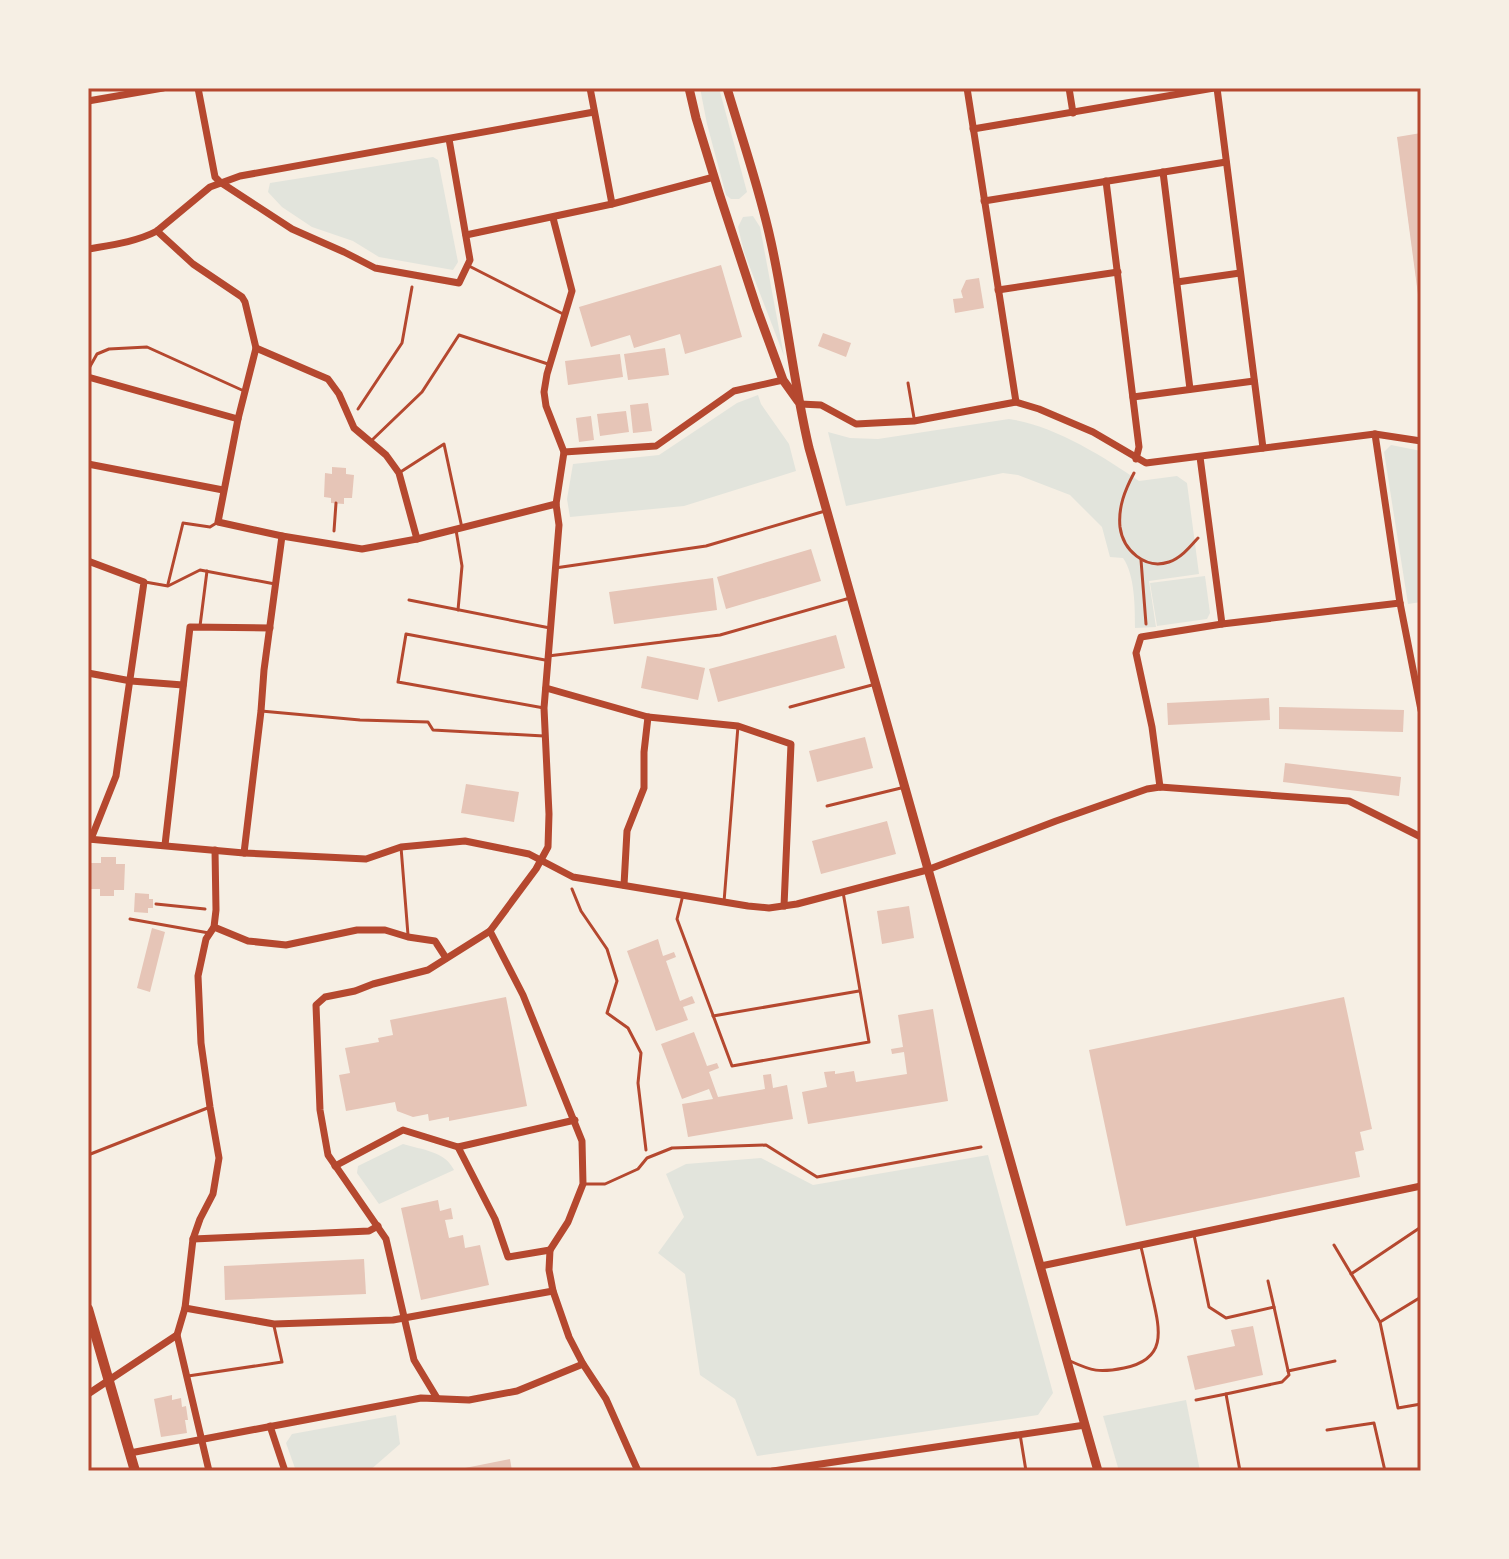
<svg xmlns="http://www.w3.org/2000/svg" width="1509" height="1559" viewBox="0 0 1509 1559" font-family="'Fira Sans Condensed',sans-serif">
<rect width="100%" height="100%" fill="#f6efe4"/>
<g fill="#e2e4dc">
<polygon points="700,88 719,88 747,192 739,199 731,199 726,195 707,124"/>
<polygon points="433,157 438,160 458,262 453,270 379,257 353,241 312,227 282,207 268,192 270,183"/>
<polygon points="753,216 760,227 784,356 744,252 738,227 743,217"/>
<polygon points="758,395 761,404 789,444 796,471 684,506 570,517 567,499 573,464 659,455 737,403"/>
<path d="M1009,419c44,6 94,37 130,62l38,-5 10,7 12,91 -50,7 7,46 -21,1c0,-20 0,-53 -12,-70l-13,-1 -8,-30 -32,-32 -52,-20 -15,-2 -157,33 -18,-74 22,6 28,1z"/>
<polygon points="1391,445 1421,451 1421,602 1408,604 1384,452"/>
<polygon points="1205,576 1210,613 1207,619 1157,626 1150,583"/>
<path d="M403,1144c19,6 42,7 51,26l-75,34 -22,-31 1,-7z"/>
<polygon points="988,1155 1053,1393 1038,1415 757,1456 735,1399 700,1375 685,1274 658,1253 684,1217 666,1174 686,1164 761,1158 813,1185"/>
<polygon points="1186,1400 1200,1471 1119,1471 1103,1416"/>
<polygon points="396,1415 400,1444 369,1471 296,1471 286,1443 292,1434"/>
</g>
<g fill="#e6c5b7">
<polygon points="1421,133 1421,301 1419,302 1397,137"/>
<polygon points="721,265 742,337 685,354 680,334 634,348 630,335 591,347 579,307"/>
<polygon points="979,278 984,308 955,313 953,299 963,298 961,291 966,280"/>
<polygon points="823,333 851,343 846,357 818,346"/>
<polygon points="665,348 669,375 628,380 624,354"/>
<polygon points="620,354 623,377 568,385 565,361"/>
<polygon points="648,403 652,431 633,433 630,405"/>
<polygon points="626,411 629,432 600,436 597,414"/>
<polygon points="591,416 594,440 579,442 576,418"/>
<polygon points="332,467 346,468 346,474 354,475 352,498 344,498 344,504 331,503 331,498 324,497 325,473 332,474"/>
<polygon points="811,549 821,581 726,609 717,577"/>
<polygon points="713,578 717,610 614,624 609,592"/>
<polygon points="836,635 845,668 718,702 709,669"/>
<polygon points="647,656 705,668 698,700 641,688"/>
<polygon points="1269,698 1270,720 1168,725 1167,703"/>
<polygon points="1279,707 1404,710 1403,732 1279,729"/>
<polygon points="865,737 873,768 817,782 809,751"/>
<polygon points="1285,763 1401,777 1399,796 1283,782"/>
<polygon points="466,784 519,792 514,822 461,813"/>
<polygon points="887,821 896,854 821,874 812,841"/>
<polygon points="101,857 116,857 116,864 125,864 124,890 114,890 114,896 100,896 100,889 90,889 91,863 101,863"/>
<polygon points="135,893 149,894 149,899 153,899 153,908 148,908 148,913 134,912"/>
<polygon points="909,906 914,938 882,944 877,911"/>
<polygon points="152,928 165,932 150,992 137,988"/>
<polygon points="658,939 663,956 674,952 676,957 666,961 680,1001 692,996 695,1003 683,1007 688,1020 656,1031 627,951"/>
<polygon points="506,997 527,1106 449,1121 449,1117 429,1121 428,1114 413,1117 397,1111 395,1102 346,1111 339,1075 350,1073 345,1048 379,1042 378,1038 393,1035 390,1020"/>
<polygon points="1344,997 1372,1129 1360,1132 1364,1150 1355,1152 1360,1177 1126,1226 1089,1050"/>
<polygon points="933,1009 948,1101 808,1124 802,1092 827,1087 824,1072 835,1071 835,1074 854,1071 856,1082 907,1074 904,1052 892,1054 891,1049 903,1047 898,1015"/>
<polygon points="694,1032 707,1066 717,1063 719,1068 709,1072 718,1097 765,1089 763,1075 771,1074 773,1088 787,1085 793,1119 688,1137 682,1104 713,1099 709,1089 682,1099 661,1044"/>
<polygon points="438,1200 440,1211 451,1208 453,1219 445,1220 449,1238 463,1235 465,1248 480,1245 489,1285 421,1300 401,1208"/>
<polygon points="364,1259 366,1294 225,1300 224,1266"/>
<polygon points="1253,1326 1263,1375 1195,1390 1187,1356 1235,1346 1231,1330"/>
<polygon points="172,1395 172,1400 181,1398 182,1407 186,1406 188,1420 185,1420 187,1433 161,1437 154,1399"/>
<polygon points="510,1459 512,1471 455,1471 455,1470"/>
</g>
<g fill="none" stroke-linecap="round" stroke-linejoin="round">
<g stroke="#b5482f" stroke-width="3">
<polyline points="358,409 402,343 412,287"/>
<path d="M1134,473c-9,17 -16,34 -14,54 3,23 25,43 49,35 12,-4 21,-15 29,-24"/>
<polyline points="334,531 336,503"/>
<polyline points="1141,560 1146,624"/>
<polyline points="572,889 581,911 607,949 617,981 607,1013 628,1028 641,1053 638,1083 646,1150"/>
<polyline points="156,904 205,909"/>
</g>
<g stroke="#b5482f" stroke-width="3">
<polyline points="469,266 565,315"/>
<polyline points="88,370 97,354 109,349 147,347 244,391"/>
<polyline points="908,383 914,418"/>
<polyline points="371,441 422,392 459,335 548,364"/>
<polyline points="402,471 444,444 462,528"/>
<polyline points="456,530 462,566 458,610"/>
<polyline points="555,568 706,546 825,511"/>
<polyline points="145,582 168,586 200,570 275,584"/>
<polyline points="168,584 183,523 210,527 218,522"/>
<polyline points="409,600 550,628"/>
<polyline points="200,626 207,571"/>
<polyline points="548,656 720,635 850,598"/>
<polyline points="790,707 872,685"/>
<polyline points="544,708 398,682 406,634 545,660"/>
<polyline points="261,711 360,720 428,722 433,730 544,736"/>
<polyline points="827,806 901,788"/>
<polyline points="401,847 408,935"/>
<polyline points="683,895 677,919 732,1066 869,1042 843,892"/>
<polyline points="724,902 738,726"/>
<polyline points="130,919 209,933"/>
<polyline points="713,1016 859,991"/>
<polyline points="88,1155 210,1107"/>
<polyline points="583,1184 605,1184 638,1169 647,1158 672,1148 766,1145 817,1177 981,1147"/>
<polyline points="1194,1235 1209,1307 1226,1318 1274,1307 1289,1375 1282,1382 1226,1394 1240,1471"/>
<polyline points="1334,1245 1380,1322 1398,1408 1421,1404"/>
<polyline points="1351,1274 1421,1227"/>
<polyline points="1268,1281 1274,1307"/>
<polyline points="1380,1322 1421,1297"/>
<path d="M1070,1361c22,10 29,12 54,7 44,-9 36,-38 28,-73 -4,-16 -7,-32 -11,-48"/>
<polyline points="1288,1371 1335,1361"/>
<polyline points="188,1376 282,1362 274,1326"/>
<polyline points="1196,1400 1226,1394"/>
<polyline points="1327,1430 1374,1423 1385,1471"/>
<polyline points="1020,1434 1026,1471"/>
</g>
<g stroke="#b5482f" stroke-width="7">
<polyline points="198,88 215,177 220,182 292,229 344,252 375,268 459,283 470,260 449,139"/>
<polyline points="590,88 612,204"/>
<polyline points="967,88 1016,402"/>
<polyline points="1069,88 1073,113"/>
<polyline points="1217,88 1263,448"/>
<polyline points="88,101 163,88"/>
<polyline points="973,129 1214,88"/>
<polyline points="1163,172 1190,389"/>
<polyline points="1106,181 1139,447 1136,459"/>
<polyline points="984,201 1226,162"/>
<polyline points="553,218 572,291 547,374 544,392 546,406 564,452 556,504 559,525 544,708 549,814 548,847 536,869 490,931 523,995 582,1141 583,1184 568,1222 550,1250 549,1270 553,1291 569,1337 583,1364 606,1399 638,1471"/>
<polyline points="157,231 193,264 242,297 245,302 256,348 238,419 218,522 282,536 362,549 417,539 556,504"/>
<polyline points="466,235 612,204 714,177"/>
<path d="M88,249c23,-4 48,-7 69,-18l53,-44 30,-11 354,-64"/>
<polyline points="1177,282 1240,273"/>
<polyline points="998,290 1118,272"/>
<polyline points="256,348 328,379 339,394 354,428 386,455 399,473 417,539"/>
<polyline points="88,377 238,419"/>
<polyline points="1133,397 1254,381"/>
<polyline points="800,404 821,405 856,424 914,421 1016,402 1039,409 1093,432 1146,463 1375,434 1421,441"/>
<polyline points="1375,434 1400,603 1421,710"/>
<polyline points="564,452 656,446 734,391 783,380"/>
<polyline points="1200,457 1222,624"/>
<polyline points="88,464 223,490"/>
<polyline points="88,561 144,582 116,776 91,839"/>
<polyline points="88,673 131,681 183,685"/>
<polyline points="546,688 648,717 738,726 791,744 784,906"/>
<polyline points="1160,787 1152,727 1136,653 1141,637 1222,624 1400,603"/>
<polyline points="88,839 244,853 366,859 401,847 465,841 529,854 573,877 748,906 769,908 797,904 927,870 1056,821 1147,789 1160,787 1349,801 1421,837"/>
<polyline points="165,845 190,627 270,628"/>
<polyline points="244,853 261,711 264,670 282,536"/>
<polyline points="624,885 627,831 644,788 644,752 648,717"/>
<polyline points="214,927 248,941 286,945 357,930 385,930 408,937 435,941 446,958"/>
<polyline points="458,1147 575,1120"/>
<polyline points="335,1166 403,1130 458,1147 495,1219 508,1257 550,1250"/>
<polyline points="193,1239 369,1231 378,1226"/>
<polyline points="1041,1266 1421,1186"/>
<polyline points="185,1308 274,1324 393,1320 553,1291"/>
<polyline points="177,1335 209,1471"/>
<polyline points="88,1394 177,1335 185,1308 193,1239 200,1219 213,1194 219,1158 210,1107 201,1043 198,976 206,939 214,927 216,910 215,850"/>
<polyline points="437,1398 414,1360 386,1239 328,1155 320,1110 316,1005 325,997 355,991 373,984 428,970 490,931"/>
<polyline points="270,1426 285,1471"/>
<polyline points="130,1453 421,1398 469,1400 517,1391 583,1364"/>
<polyline points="773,1471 1085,1425"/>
</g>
<g stroke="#b5482f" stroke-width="9">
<polyline points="689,88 696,118 719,193 757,309 783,380 798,401"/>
<path d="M727,88c15,51 33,102 44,154 15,68 22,138 38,206l289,1023"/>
</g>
<polyline stroke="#b5482f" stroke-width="10" points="88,1309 135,1471"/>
</g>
<rect width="1509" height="1559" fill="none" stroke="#f6efe4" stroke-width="180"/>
<rect x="90" y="90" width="1329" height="1379" fill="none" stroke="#b5482f" stroke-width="3"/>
</svg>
